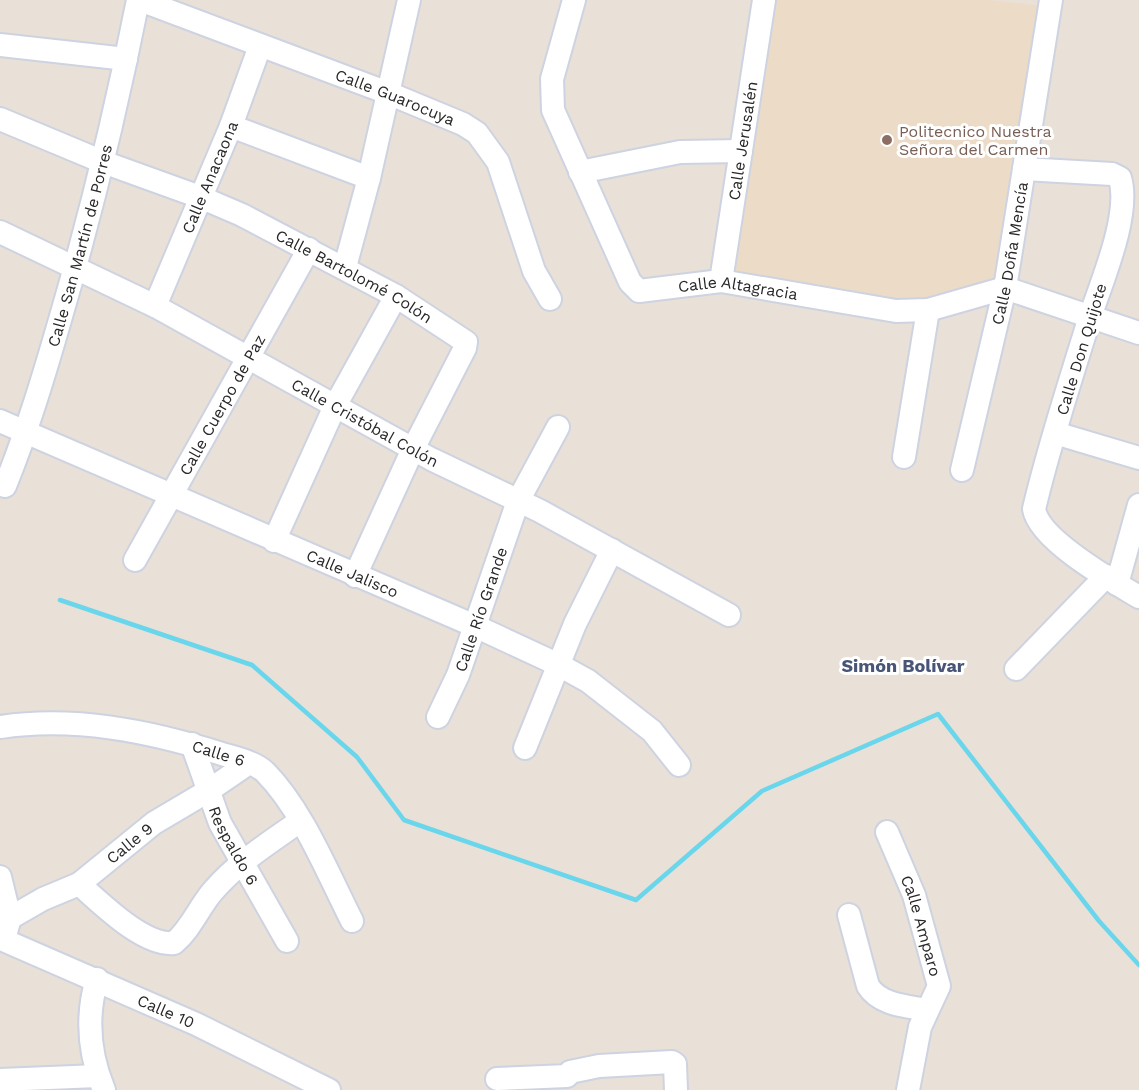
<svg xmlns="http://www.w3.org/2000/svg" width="1139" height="1090" viewBox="0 0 1139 1090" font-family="'Work Sans',sans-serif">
<rect width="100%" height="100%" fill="#e9e0d8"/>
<polygon fill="#ecdcc7" points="773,0 990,0 1041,6 997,281 950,294 896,301 735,274"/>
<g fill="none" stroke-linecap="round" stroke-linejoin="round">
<polyline stroke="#6ad6ec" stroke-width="4.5" points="60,600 252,665 357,757 404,820 636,900 762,791 938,714 1099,921 1139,965"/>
<defs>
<g id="minor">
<path id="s1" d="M140,0l248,93 75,31 14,9 21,29 36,109 16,28"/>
<path id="s2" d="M574,0l-22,79 1,31 77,172 9,9 82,-10 175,30 32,-1 77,-22 134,45"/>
<polyline points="0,45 126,59"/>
<path id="s3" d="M0,119l103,43 97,35 42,18 154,81 70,46 -1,6 -52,101 -58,127"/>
<polyline points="231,126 369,178"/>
<path d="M1024,169l88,5 8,4c11,37 -19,105 -31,142 -19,62 -40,125 -55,189 5,31 78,72 105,88"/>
<polyline points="580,172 680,152 741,151"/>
<path id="s4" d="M0,232l155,74 276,153 109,52 189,104"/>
<polyline points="345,267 369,178 409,0"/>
<path id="s5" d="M721,281l43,-281"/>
<path id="s6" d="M155,306l76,-180 29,-80"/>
<path id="s7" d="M0,421l475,205 84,39 29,16 64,50 27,34"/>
<polyline points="1055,433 1139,458"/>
<polyline points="904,457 928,310"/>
<path id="s8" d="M962,470l43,-182 46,-288"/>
<path id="s9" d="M5,486c23,-57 40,-114 57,-173 30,-103 55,-207 76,-313"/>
<polyline points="274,541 335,406 396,296"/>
<path id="s10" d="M135,560l174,-311"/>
<polyline points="1117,584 1139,505"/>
<polyline points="1016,669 1106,576"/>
<path id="s11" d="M438,717l20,-42 60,-174 40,-74"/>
<path id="s12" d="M0,727c74,-11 149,4 219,26 15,5 34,8 46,19 37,37 63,102 87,149"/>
<path id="s13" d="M192,744l28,79 67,118"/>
<polyline points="525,748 575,624 612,550"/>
<path id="s14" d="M887,832l27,63 25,91 -19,41 -12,63"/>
<polyline points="0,877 10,918 6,932"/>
<path d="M79,884c22,19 64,62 95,59 17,-14 25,-36 39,-52 25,-29 56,-48 87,-70"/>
<path d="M849,915l19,71c12,19 38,20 59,24"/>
<path id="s15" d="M10,918l33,-19 36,-15 75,-61 54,-32 41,-28"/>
<path id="s16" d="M1,939l195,85 133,66"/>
<path d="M97,979c-11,37 -8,75 7,111"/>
<polyline points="497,1079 567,1076 570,1072 599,1066 672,1062 675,1064 676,1090"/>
<polyline points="0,1080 98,1076"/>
</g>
</defs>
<use href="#minor" stroke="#cdd3e0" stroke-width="26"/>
<use href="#minor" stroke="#fff" stroke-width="22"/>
</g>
<circle fill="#8d6e63" stroke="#fff" stroke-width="2" cx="887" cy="140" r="6"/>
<g text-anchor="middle" stroke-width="6" stroke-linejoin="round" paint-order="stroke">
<g font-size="16" fill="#272727" stroke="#fff">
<text dy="6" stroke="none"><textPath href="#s1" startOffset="273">Calle Guarocuya</textPath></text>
<text dy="6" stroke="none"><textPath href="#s5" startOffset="142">Calle Jerusalén</textPath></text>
<text dy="6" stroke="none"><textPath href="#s6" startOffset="140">Calle Anacaona</textPath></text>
<text dy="6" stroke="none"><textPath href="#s9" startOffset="252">Calle San Martín de Porres</textPath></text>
<text dy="6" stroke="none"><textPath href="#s8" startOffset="222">Calle Doña Mencía</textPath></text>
<text dy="6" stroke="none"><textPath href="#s3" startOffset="388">Calle Bartolomé Colón</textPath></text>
<text dy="6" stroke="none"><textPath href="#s2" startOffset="414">Calle Altagracia</textPath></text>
<text transform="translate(1081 349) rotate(-73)" y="6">Calle Don Quijote</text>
<text dy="6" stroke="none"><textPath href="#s10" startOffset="178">Calle Cuerpo de Paz</textPath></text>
<text dy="6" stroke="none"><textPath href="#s4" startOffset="412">Calle Cristóbal Colón</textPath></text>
<text dy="6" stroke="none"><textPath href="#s7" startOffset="384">Calle Jalisco</textPath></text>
<text dy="6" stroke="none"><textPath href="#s11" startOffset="116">Calle Río Grande</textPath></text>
<text dy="6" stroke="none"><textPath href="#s12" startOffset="222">Calle 6</textPath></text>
<text dy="6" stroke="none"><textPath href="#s15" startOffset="142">Calle 9</textPath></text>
<text dy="6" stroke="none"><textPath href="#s13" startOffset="110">Respaldo 6</textPath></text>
<text dy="6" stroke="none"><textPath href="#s14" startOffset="100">Calle Amparo</textPath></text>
<text dy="6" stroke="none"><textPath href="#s16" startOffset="180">Calle 10</textPath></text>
</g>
<g font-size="16" fill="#785e54" stroke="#fff" text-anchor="start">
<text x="899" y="137">Politecnico Nuestra<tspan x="899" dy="18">Señora del Carmen</tspan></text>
</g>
<g font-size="18" font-weight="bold" fill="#485576" stroke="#fff">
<text x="903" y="672">Simón Bolívar</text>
</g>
</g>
</svg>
